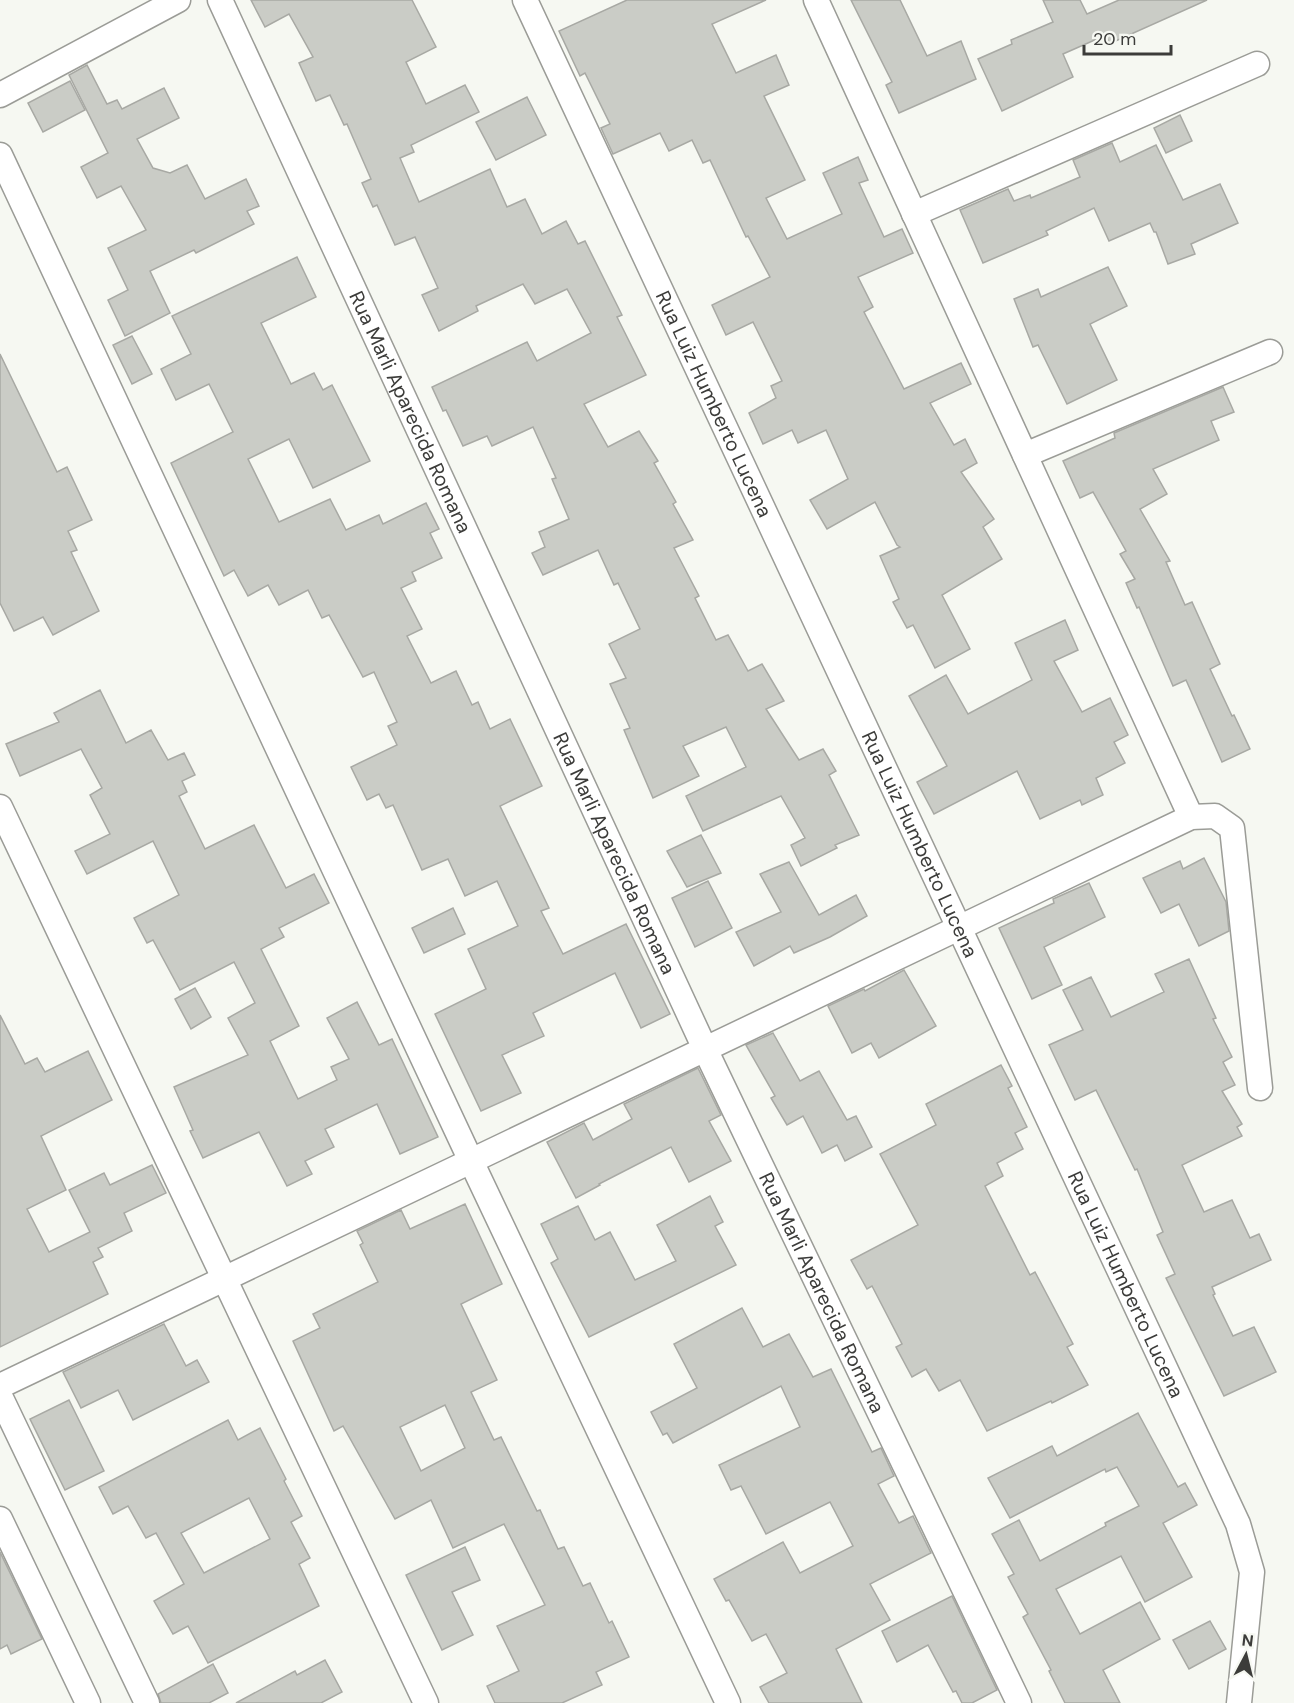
<svg xmlns="http://www.w3.org/2000/svg" width="1294" height="1703" viewBox="0 0 1294 1703" font-family="'DM Sans',sans-serif">
<rect width="100%" height="100%" fill="#f6f8f2"/>
<g fill="#caccc6" stroke="#a8a9a4" stroke-width="1.5" fill-rule="evenodd">
<polygon points="251,0 412,0 436,47 406,62 426,104 465,85 479,112 411,145 414,152 400,158 419,202 490,169 507,207 525,199 542,234 566,221 578,244 585,241 622,315 617,317 646,375 584,404 608,447 639,431 658,461 654,463 676,502 673,504 693,540 674,548 699,596 695,598 716,640 728,635 748,671 762,664 784,701 766,709 799,760 823,749 836,771 829,775 859,835 835,845 837,848 801,866 791,845 805,838 781,796 703,831 686,796 746,767 726,727 683,746 699,776 653,798 624,730 630,728 610,684 626,678 609,644 640,629 618,583 614,585 598,550 543,575 532,553 545,547 539,532 569,519 552,479 556,478 533,427 492,446 487,436 463,446 446,410 443,411 432,387 527,342 537,361 591,333 567,289 535,304 523,284 476,306 478,311 439,331 422,295 438,288 415,237 395,245 377,205 373,207 362,183 371,179 347,124 344,125 330,95 316,101 299,63 313,57 289,14 265,27"/>
<polygon points="627,0 766,0 712,24 736,73 776,55 789,85 764,96 805,180 766,198 787,239 842,214 823,173 858,157 868,180 859,183 884,237 902,229 913,253 858,277 873,307 864,312 904,389 961,363 971,384 930,403 954,445 965,439 977,463 961,472 994,519 983,527 1002,559 942,595 970,649 935,668 913,625 907,628 893,602 899,599 880,556 900,547 897,545 875,502 827,529 810,500 848,479 826,430 798,443 792,430 763,444 749,413 776,398 771,386 782,381 753,322 726,335 712,305 770,277 748,236 746,237 710,160 703,163 692,140 669,151 660,133 613,154 601,128 610,124 585,73 580,76 559,31"/>
<polygon points="851,0 900,0 927,56 961,41 976,79 899,113 886,85 892,82"/>
<polygon points="1043,0 1080,0 1087,14 1119,0 1207,0 1109,44 1106,35 1063,54 1073,77 1002,111 978,59 1012,44 1011,40 1053,22"/>
<polygon points="87,65 107,104 117,100 122,109 164,88 179,118 137,139 153,168 170,173 187,165 205,199 246,179 259,206 247,211 254,224 196,253 194,250 150,271 170,313 125,336 108,300 128,290 108,248 146,230 121,186 97,198 81,167 108,153 69,75"/>
<polygon points="70,81 85,110 43,132 28,103"/>
<polygon points="527,97 546,135 496,160 476,122"/>
<polygon points="1180,115 1192,141 1166,153 1154,128"/>
<polygon points="1112,143 1120,162 1156,145 1183,200 1220,184 1238,223 1191,244 1195,254 1168,264 1156,232 1154,232 1150,223 1109,241 1094,208 1046,231 1048,235 983,263 960,210 1008,189 1014,201 1030,195 1031,198 1080,177 1073,160"/>
<polygon points="297,257 316,297 261,323 291,384 314,373 323,390 332,385 370,461 313,488 289,439 248,459 279,522 330,499 346,530 379,515 383,524 426,503 439,529 430,533 442,558 412,572 416,581 401,588 422,629 407,636 431,683 456,671 472,705 478,702 490,729 510,719 542,786 500,806 549,908 541,911 563,954 626,924 670,1014 641,1028 615,973 533,1013 544,1036 502,1055 521,1093 481,1111 435,1014 486,989 468,949 518,926 497,881 465,896 448,859 422,870 393,805 386,808 379,794 367,800 351,767 397,745 388,726 397,722 374,672 363,677 329,615 322,618 308,590 279,605 268,585 248,596 234,570 224,576 171,463 233,432 209,384 176,400 161,369 191,354 172,316"/>
<polygon points="1108,267 1127,306 1090,324 1117,380 1067,404 1038,345 1033,347 1014,299 1038,289 1041,297"/>
<polygon points="132,336 152,374 132,384 113,345"/>
<polygon points="0,354 57,472 67,467 92,520 68,531 77,550 71,552 99,611 53,635 43,617 14,631 0,603"/>
<polygon points="1223,387 1234,412 1211,421 1219,440 1153,469 1167,494 1140,509 1170,561 1166,562 1185,605 1192,602 1220,664 1210,669 1232,716 1234,715 1250,749 1222,762 1186,680 1173,686 1139,607 1137,608 1126,583 1135,579 1120,554 1126,551 1093,492 1080,498 1063,461 1115,438 1114,433"/>
<polygon points="1065,620 1078,650 1054,661 1082,712 1110,698 1128,735 1114,742 1125,763 1096,778 1103,795 1082,805 1080,800 1040,819 1017,771 934,814 917,782 947,766 909,696 946,675 968,714 1032,680 1015,643"/>
<polygon points="100,690 126,743 151,730 168,760 184,753 195,775 182,781 187,792 179,796 205,849 254,825 286,888 314,874 329,903 279,928 284,937 261,949 299,1026 270,1041 298,1099 337,1080 331,1067 349,1059 327,1018 357,1002 379,1045 392,1039 438,1137 400,1154 377,1104 325,1129 334,1147 305,1161 312,1174 287,1186 259,1132 203,1158 190,1131 193,1130 174,1087 248,1055 228,1018 255,1003 234,962 180,990 153,940 147,943 134,918 179,895 153,841 87,874 75,851 110,834 90,795 102,788 81,749 20,776 6,744 59,722 54,713"/>
<polygon points="701,835 721,873 687,887 667,851"/>
<polygon points="1204,858 1226,902 1229,931 1199,946 1179,904 1161,913 1143,878 1180,861 1183,869"/>
<polygon points="789,862 819,915 856,895 867,916 830,937 794,953 790,946 754,966 736,932 781,912 760,874"/>
<polygon points="708,881 732,928 695,947 672,898"/>
<polygon points="1089,883 1105,917 1044,947 1062,985 1032,999 999,928 1054,903 1053,899"/>
<polygon points="453,908 465,934 424,953 412,928"/>
<polygon points="1189,959 1216,1018 1213,1019 1232,1057 1223,1062 1235,1085 1222,1091 1242,1124 1237,1127 1242,1136 1182,1165 1204,1212 1232,1200 1250,1238 1259,1234 1271,1260 1212,1287 1215,1294 1213,1295 1233,1336 1254,1327 1276,1372 1224,1396 1166,1278 1175,1274 1157,1235 1163,1232 1137,1169 1135,1170 1096,1090 1075,1100 1049,1045 1083,1030 1063,990 1091,977 1111,1017 1164,992 1155,974"/>
<polygon points="904,970 936,1026 879,1058 871,1043 852,1053 828,1006 864,989 865,991"/>
<polygon points="195,988 211,1017 191,1029 175,999"/>
<polygon points="0,1015 25,1064 37,1058 45,1072 88,1051 112,1100 41,1136 66,1190 27,1209 49,1252 90,1232 69,1190 104,1173 110,1185 152,1165 166,1193 124,1213 132,1231 98,1248 103,1257 93,1262 108,1294 0,1347"/>
<polygon points="773,1033 800,1081 819,1071 847,1120 856,1116 872,1147 845,1161 837,1145 822,1153 803,1116 787,1125 771,1098 775,1096 746,1045"/>
<polygon points="1001,1065 1012,1086 1008,1088 1027,1127 1015,1133 1023,1149 997,1163 1003,1176 985,1186 1030,1275 1035,1272 1073,1344 1067,1347 1088,1385 1052,1403 1051,1401 987,1431 960,1380 939,1391 926,1369 912,1377 896,1347 902,1344 872,1286 867,1289 851,1260 918,1225 880,1154 936,1125 926,1104"/>
<polygon points="698,1068 721,1115 709,1121 731,1161 689,1182 671,1147 599,1184 600,1185 576,1198 547,1142 584,1123 593,1140 632,1119 624,1104"/>
<polygon points="710,1196 723,1222 715,1226 736,1265 589,1337 551,1263 558,1259 541,1224 578,1206 595,1240 610,1232 635,1280 676,1261 657,1225"/>
<path d="M465,1204l37,80 -41,20 36,76 -26,12 23,48 7,-3 36,74 3,-1 18,39 6,-2 19,39 7,-3 19,40 3,-2 17,36 -33,15 6,13 -40,18h-67l-8,-17 32,-15 -22,-45 48,-21 -41,-81 -51,24 -22,-48 -36,19 -52,-93 -9,5 -41,-90 27,-13 -7,-14 65,-32 -18,-37 3,-2 -6,-12 44,-21 9,19zM445,1405l20,43 -44,23 -21,-44z"/>
<polygon points="742,1308 763,1347 789,1334 813,1377 831,1369 872,1452 881,1448 894,1476 878,1484 899,1523 913,1516 931,1553 870,1584 890,1620 836,1649 862,1703 769,1703 760,1687 787,1673 766,1634 752,1641 729,1600 726,1601 714,1579 783,1542 800,1573 853,1546 830,1502 766,1534 741,1486 731,1490 719,1465 800,1427 781,1386 673,1443 667,1433 663,1435 651,1412 697,1388 674,1344"/>
<polygon points="164,1324 186,1366 197,1360 209,1382 133,1420 118,1390 81,1408 63,1372"/>
<polygon points="69,1400 104,1471 65,1490 30,1419"/>
<polygon points="1138,1413 1178,1487 1185,1483 1197,1505 1163,1523 1192,1577 1145,1602 1121,1556 1056,1589 1080,1634 1140,1602 1160,1639 1103,1670 1120,1703 1065,1703 1049,1671 1051,1670 1023,1617 1028,1614 1008,1577 1014,1574 992,1534 1019,1520 1040,1561 1106,1526 1105,1523 1139,1506 1117,1467 1106,1472 1105,1469 1010,1518 988,1478 1052,1446 1057,1456"/>
<path d="M228,1420l10,20 22,-12 26,51 -2,2 18,35 -11,6 19,36 -11,6 20,42 -111,57 -20,-37 -15,8 -19,-33 30,-17 -28,-51 -10,5 -18,-32 -15,8 -14,-27zM249,1498l21,41 -66,34 -23,-40z"/>
<polygon points="465,1547 480,1580 452,1592 473,1635 442,1650 406,1575"/>
<polygon points="0,1552 42,1639 11,1654 7,1645 0,1649"/>
<polygon points="952,1596 997,1690 972,1703 962,1703 956,1691 953,1692 928,1645 897,1662 882,1631"/>
<polygon points="1210,1621 1226,1649 1189,1669 1173,1640"/>
<polygon points="325,1660 342,1692 321,1703 236,1703 295,1671 297,1675"/>
<polygon points="213,1664 228,1693 209,1703 161,1703 158,1694"/>
</g>
<g fill="none" stroke-linecap="round" stroke-linejoin="round">
<defs>
<g id="minor">
<path id="s1" d="M220,0l485,1049 314,654"/>
<path id="s2" d="M525,0l713,1524 14,48 -13,131"/>
<polyline points="816,0 1191,817"/>
<polyline points="0,95 178,0"/>
<polyline points="0,155 471,1161 728,1703"/>
<polyline points="914,214 1257,64"/>
<polyline points="1025,455 1270,352"/>
<polyline points="0,807 426,1703"/>
<polyline points="0,1386 1191,817 1215,816 1232,828 1260,1088"/>
<polyline points="0,1396 147,1703"/>
<polyline points="0,1519 88,1703"/>
</g>
</defs>
<use href="#minor" stroke="#9b9c97" stroke-width="27"/>
<use href="#minor" stroke="#fff" stroke-width="24"/>
</g>
<g text-anchor="middle" stroke-width="4.5" stroke-linejoin="round" paint-order="stroke">
<g font-size="20" fill="#3c3c3a" stroke="#f6f8f2">
<text dy="7" stroke="none"><textPath href="#s2" startOffset="446">Rua Luiz Humberto Lucena</textPath></text>
<text dy="7" stroke="none"><textPath href="#s1" startOffset="454">Rua Marli Aparecida Romana</textPath></text>
<text dy="7" stroke="none"><textPath href="#s2" startOffset="932">Rua Luiz Humberto Lucena</textPath></text>
<text dy="7" stroke="none"><textPath href="#s1" startOffset="940">Rua Marli Aparecida Romana</textPath></text>
<text dy="7" stroke="none"><textPath href="#s2" startOffset="1418">Rua Luiz Humberto Lucena</textPath></text>
<text dy="7" stroke="none"><textPath href="#s1" startOffset="1426">Rua Marli Aparecida Romana</textPath></text>
</g>
</g>
<g transform="translate(1246 1655) rotate(7)" stroke="#f6f8f2" stroke-width="4.5" paint-order="stroke">
<path d="M0-4.5L10 22L0 15L-10 22Z" fill="#3c3c3a"/>
<text y="-9" font-size="16" font-weight="bold" text-anchor="middle" fill="#3c3c3a">N</text>
</g>
<path d="M1084 45v9h87v-9" fill="none" stroke="#3c3c3a" stroke-width="3"/>
<text x="1093" y="45" font-size="18" fill="#3c3c3a" stroke="#f6f8f2" stroke-width="4.5" paint-order="stroke">20 m</text>
</svg>
